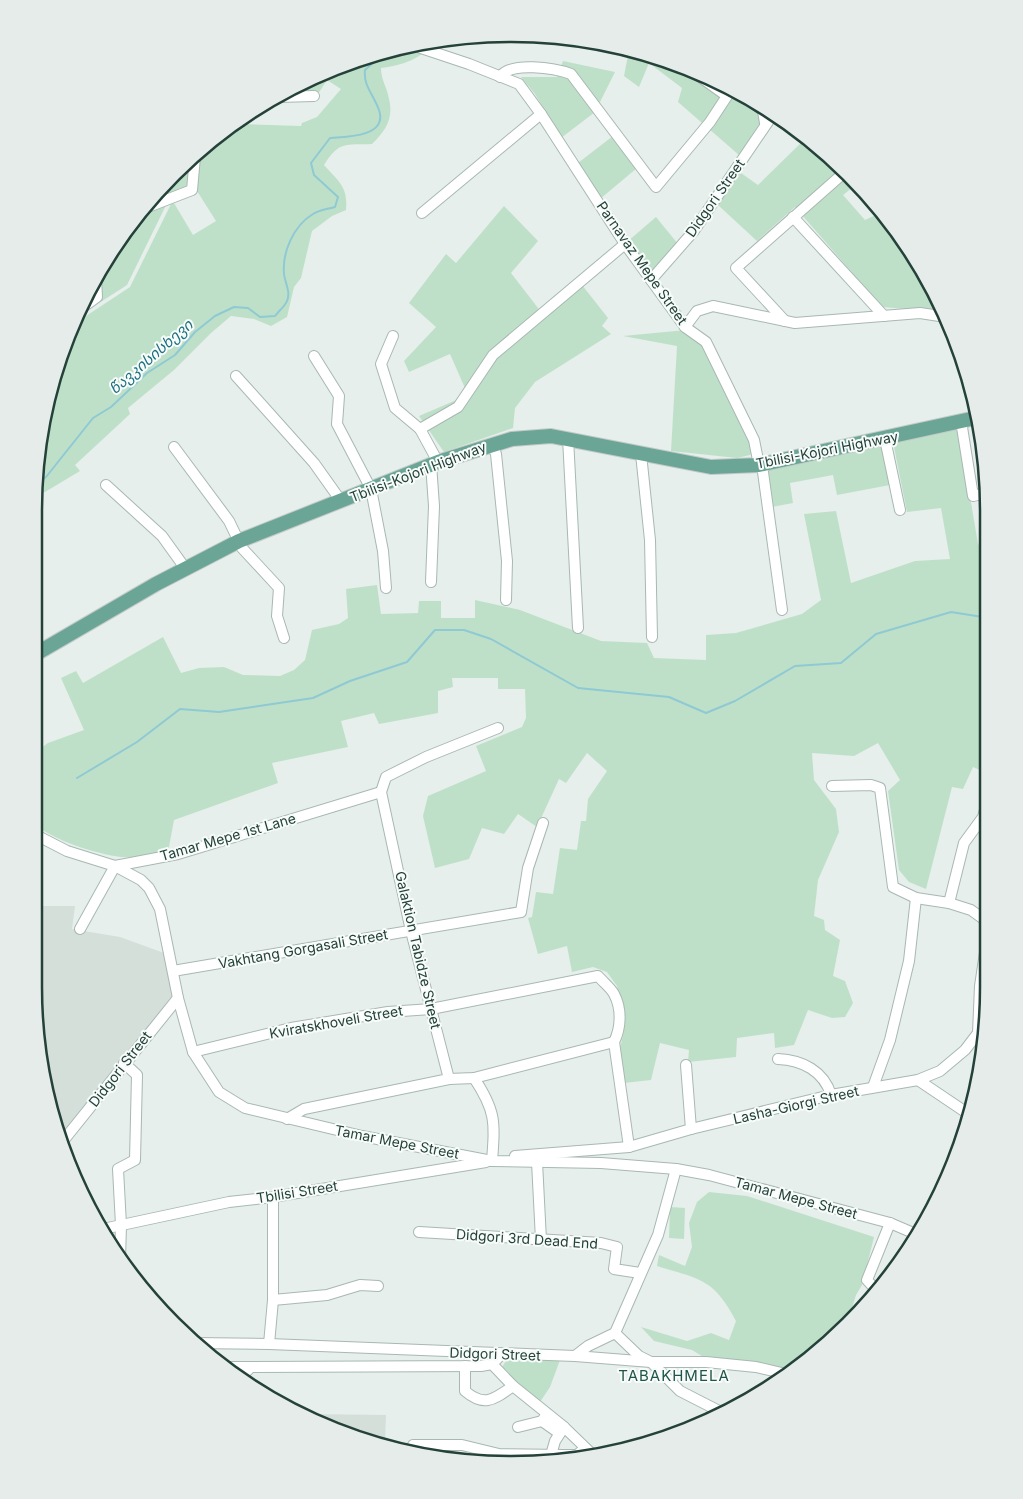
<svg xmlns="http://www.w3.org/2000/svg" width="1023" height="1499" viewBox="0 0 1023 1499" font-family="Inter,'Noto Sans Georgian',sans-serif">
<rect width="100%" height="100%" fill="#e6efeb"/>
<g fill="#d4dfda">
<polygon points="34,906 75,906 72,929 120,937 164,953 175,1001 63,1139 50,1111 34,988"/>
<polygon points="305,1414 386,1415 385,1444 328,1429"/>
</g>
<g fill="#bfe0c8">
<path d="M435,41c-14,18 -31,24 -54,27 0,12 6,19 8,31 5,20 -4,32 -17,45 -27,1 -33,-3 -48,21 15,17 24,21 22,45l-14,6 -20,15 -11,47 -7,9 -7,30 -16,9 -17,-7 -23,-3 -20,17 -37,37 -46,38 2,6 -55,51 5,6 -45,27 8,-79 37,-99 50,-33 41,-83 3,-1 19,32 23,-14 -19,-30 1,-37 39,-32v2l64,2 1,-3 15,-6 24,-28 -14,-9 -9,14h-34l45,-24 90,-27z"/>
<polygon points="629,50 676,64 729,101 735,92 759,113 760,123 739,155 678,102 682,88 649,63 639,87 624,76"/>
<polygon points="563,61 615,72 595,112 561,138 535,94 521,77 557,77"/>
<polygon points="613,136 637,168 600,199 578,163"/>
<polygon points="806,138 850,174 857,184 843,195 865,220 878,214 940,300 944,312 882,307 795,207 757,241 718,205 741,173 758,185"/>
<polygon points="192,158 191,188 169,197 158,194 174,173"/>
<polygon points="156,197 168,201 127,285 82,314 98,273"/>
<polygon points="504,206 538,241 511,273 545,317 582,285 608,318 602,326 611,334 535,382 515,408 513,428 444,452 419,416 468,395 450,354 409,372 404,361 436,327 409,303 446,254 456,263"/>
<polygon points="656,217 678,244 653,273 627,242"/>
<polygon points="686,330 704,345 753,440 754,454 737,458 671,451 677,346 623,336"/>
<path d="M958,425l20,119 11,11v219l-16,-7 -10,22 -11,-2 -26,102 -17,-7 -10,-12 -11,-79 12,-11 -22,-37 -24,13 -42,-3 2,27 22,29 3,23 -21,48 -4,36 10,4 1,10 15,10 -7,36 12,5 8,22 -8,14 -13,1 -24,-8 -14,35 -19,3 -1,-15 -37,5 -1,19 -48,5 1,-12 -29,-7 -9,37 -27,3 -5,-31 5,-21 -1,-21 -6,-24 -10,-14 -14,-5 -21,5 -5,-26 -29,8 -10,-36 4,-1 4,-25 17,2 7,-46 17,2 4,-29h5l2,-22 19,-28 -20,-18 -21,30 -7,-4 -22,48 -19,-13 -14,20 -22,-6 -13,31 -34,9 -12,-52 5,-20 58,-25 -10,-25 46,-19 4,-9 -1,-29h-27v-11h-46l1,9 -15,4v22l-59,11 -5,-11 -33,8 7,26 -76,16 6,20 -104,37 -6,32c-16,2 -31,6 -47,5 -24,-3 -70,-17 -87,-34v-70l14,-10 36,-13 -23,-52 15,-7 7,12 80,-46 18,36 18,-5 25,-1 19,8 37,1 14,-6 11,-10 7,-30 27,-6 9,-6 -2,-29 31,-4 4,29 37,-1 1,-12h22v17h34v-18l45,10 81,31 46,2 7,15 52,2v-25l30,-2 66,-19 19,-14 -17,-86 32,-3 15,72 64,-22 35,-2 -9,-51 -34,4 -14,-70z"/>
<polygon points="882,443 890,485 837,495 833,475 790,483 793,503 772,507 766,467"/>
<path d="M709,1192l38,4 127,41 -12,48 -6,10 -10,33 -56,40 -85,-10 -13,-8 -38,-9 -13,-14 46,14 24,-8 18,7 7,-19c-22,-42 -36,-42 -79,-55l2,-11 26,11 7,-19 -3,-24 8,-21z"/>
<polygon points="670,1207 685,1208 684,1239 669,1238"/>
<polygon points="507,1359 560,1360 550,1387 540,1402 501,1369"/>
</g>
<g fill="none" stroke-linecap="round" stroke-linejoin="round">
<g stroke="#8ec9d4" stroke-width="2">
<path d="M37,483l9,-6 47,-59 18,-11 36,-34 28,-18 20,-23 20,-16 19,-9 14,1 12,9 15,-1c3,-4 10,-10 12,-15 4,-9 -2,-18 -3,-27 -2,-21 9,-48 29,-60 6,-4 15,-5 22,-7l3,-10 -24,-22 -3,-12 19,-25c16,-1 58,-1 49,-28 -5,-15 -16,-24 -14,-40l9,-8 14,-6"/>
<polyline points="77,778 137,742 180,709 219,712 313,698 350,681 407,662 435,630 464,630 491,639 578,688 669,697 706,713 735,701 795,666 841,663 876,634 951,612 989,618"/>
</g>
<defs>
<g id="minor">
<polyline points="412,45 469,64 519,84 541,114 625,244 685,327 706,342 754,440 759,465"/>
<polyline points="689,69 727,96"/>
<path d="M500,77c10,-16 55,-9 71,-3l85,113 54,-65 21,-32"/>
<polyline points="278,97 314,96"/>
<polyline points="752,101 763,111 765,123"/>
<polyline points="148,207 192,190 195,157"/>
<polyline points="422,213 541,114"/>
<polyline points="793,217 884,316"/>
<polyline points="651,280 693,232 774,113"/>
<polyline points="86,305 97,297 96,278"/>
<polyline points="785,321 736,268 846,171"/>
<polyline points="685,327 697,311 713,306 795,323 920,313 946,317"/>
<polyline points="393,336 381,364 395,408 420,429 438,462"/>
<polyline points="314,356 339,396 337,424 371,489 383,551 386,588"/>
<polyline points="236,376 314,463 341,501"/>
<polyline points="961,421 973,496 987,493"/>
<polyline points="420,429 458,407 493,355 625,244"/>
<polyline points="568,438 578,628"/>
<polyline points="885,439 900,510"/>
<polyline points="492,444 496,454 507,561 506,600"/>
<polyline points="174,447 229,521 242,548 279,588 277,616 284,638"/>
<polyline points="641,454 650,540 652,637"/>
<polyline points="762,465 782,610"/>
<polyline points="106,485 162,536 185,568"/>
<polyline points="431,582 434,506 431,464"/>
<polyline points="34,667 34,682"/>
<polyline points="832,786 871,785 880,788 893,887 916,898 949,903 971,910 989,923"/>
<polyline points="34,834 67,851 115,866 141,880 149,888 160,909 178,998 193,1052 219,1092 245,1108 362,1136 492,1161 601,1163 676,1169 709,1175 890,1223 918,1235"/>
<polyline points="949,903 964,843 983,817 989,795"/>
<polyline points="80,929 115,866 178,854 381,792"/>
<polyline points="173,971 521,912 528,868 543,823"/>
<path d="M193,1052l98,-24 97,-16 43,-3 167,-33c5,6 13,12 16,18 8,15 7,34 0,48l15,105"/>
<path d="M778,1059c24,1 46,12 53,36"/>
<polyline points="686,1065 691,1129"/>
<path d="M474,1078c22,33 21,44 18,83"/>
<polyline points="449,1079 474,1078 614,1042"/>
<polyline points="918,1080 970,1115"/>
<polyline points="873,1087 890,1040 909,961 916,898"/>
<polyline points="287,1119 304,1109 449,1079 411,931 381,792 386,777 426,757 498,728"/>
<polyline points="63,1141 178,998"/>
<polyline points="515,1156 629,1147 691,1129 831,1095 918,1080 940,1071 965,1050 978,1033 980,986 989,926"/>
<polyline points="537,1162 541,1240"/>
<polyline points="103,1229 229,1202 273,1197 486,1162"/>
<polyline points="419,1232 601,1243 617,1247 614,1269 640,1273"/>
<polyline points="120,1259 121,1225 118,1169 135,1160 137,1075 124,1063"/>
<polyline points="877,1291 867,1280 890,1223"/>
<polyline points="273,1300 327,1295 360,1285 378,1286"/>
<polyline points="615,1333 639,1356 651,1362 680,1391 725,1414"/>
<polyline points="193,1343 269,1344 575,1356 651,1362 706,1362 756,1367 782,1373"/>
<polyline points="269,1344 273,1300 273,1197"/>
<polyline points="575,1356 588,1346 615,1333 658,1235 676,1169"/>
<polyline points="492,1364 513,1386 564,1427 594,1456"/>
<path d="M465,1366v25c20,17 29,8 48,-5"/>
<polyline points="230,1367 251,1367"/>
<polyline points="243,1375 251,1367 481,1366 492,1364 501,1355"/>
<polyline points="542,1421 559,1433"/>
<polyline points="518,1427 542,1421 547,1414"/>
<polyline points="413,1445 462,1445 499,1454 563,1455 577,1455 585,1448"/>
<polyline points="551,1455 555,1441 564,1427"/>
</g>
<polyline id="major" points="34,655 156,584 239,541 438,462 512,439 551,436 711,467 759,465 980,417"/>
</defs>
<use href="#minor" stroke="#a8b8b2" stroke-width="12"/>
<use href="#major" stroke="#c2cac8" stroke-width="16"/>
<use href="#minor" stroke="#fff" stroke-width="10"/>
<use href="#major" stroke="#6aa596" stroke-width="14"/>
</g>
<g text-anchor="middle" stroke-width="4" stroke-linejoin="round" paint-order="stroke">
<g font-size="14" fill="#24423a" stroke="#f7fbf9">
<text transform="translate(715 198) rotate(-55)" y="5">Didgori Street</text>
<text transform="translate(642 263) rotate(55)" y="5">Parnavaz Mepe Street</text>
<text transform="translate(827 450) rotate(-11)" y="5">Tbilisi-Kojori Highway</text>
<text transform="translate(418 472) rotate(-21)" y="5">Tbilisi-Kojori Highway</text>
<text transform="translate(228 837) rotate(-16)" y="5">Tamar Mepe 1st Lane</text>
<text transform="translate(303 949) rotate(-10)" y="5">Vakhtang Gorgasali Street</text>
<text transform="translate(418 950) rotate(77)" y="5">Galaktion Tabidze Street</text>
<text transform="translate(336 1022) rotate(-10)" y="5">Kviratskhoveli Street</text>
<text transform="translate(120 1069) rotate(-52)" y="5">Didgori Street</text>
<text transform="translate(796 1105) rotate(-13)" y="5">Lasha-Giorgi Street</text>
<text transform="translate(397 1142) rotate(11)" y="5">Tamar Mepe Street</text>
<text transform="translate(297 1192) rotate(-9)" y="5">Tbilisi Street</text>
<text transform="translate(796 1198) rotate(15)" y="5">Tamar Mepe Street</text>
<text transform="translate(527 1239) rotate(4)" y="5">Didgori 3rd Dead End</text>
<text transform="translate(495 1354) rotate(2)" y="5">Didgori Street</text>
</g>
<g font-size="15" font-style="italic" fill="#1c6f80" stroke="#f7fbf9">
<text transform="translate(151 357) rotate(-41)" y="5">წავკისისხევი</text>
</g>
<g font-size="15" letter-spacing="1" fill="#1f5548" stroke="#f7fbf9">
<text x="674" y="1381">TABAKHMELA</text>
</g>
</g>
<path d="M0 0H1023V1499H0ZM511 42H511A469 469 0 0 1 980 511V987A469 469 0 0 1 511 1456H511A469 469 0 0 1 42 987V511A469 469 0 0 1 511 42Z" fill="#e6ecea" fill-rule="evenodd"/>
<path fill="none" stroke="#24423a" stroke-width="2.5" d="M511 42H511A469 469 0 0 1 980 511V987A469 469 0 0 1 511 1456H511A469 469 0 0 1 42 987V511A469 469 0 0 1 511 42Z"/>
</svg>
